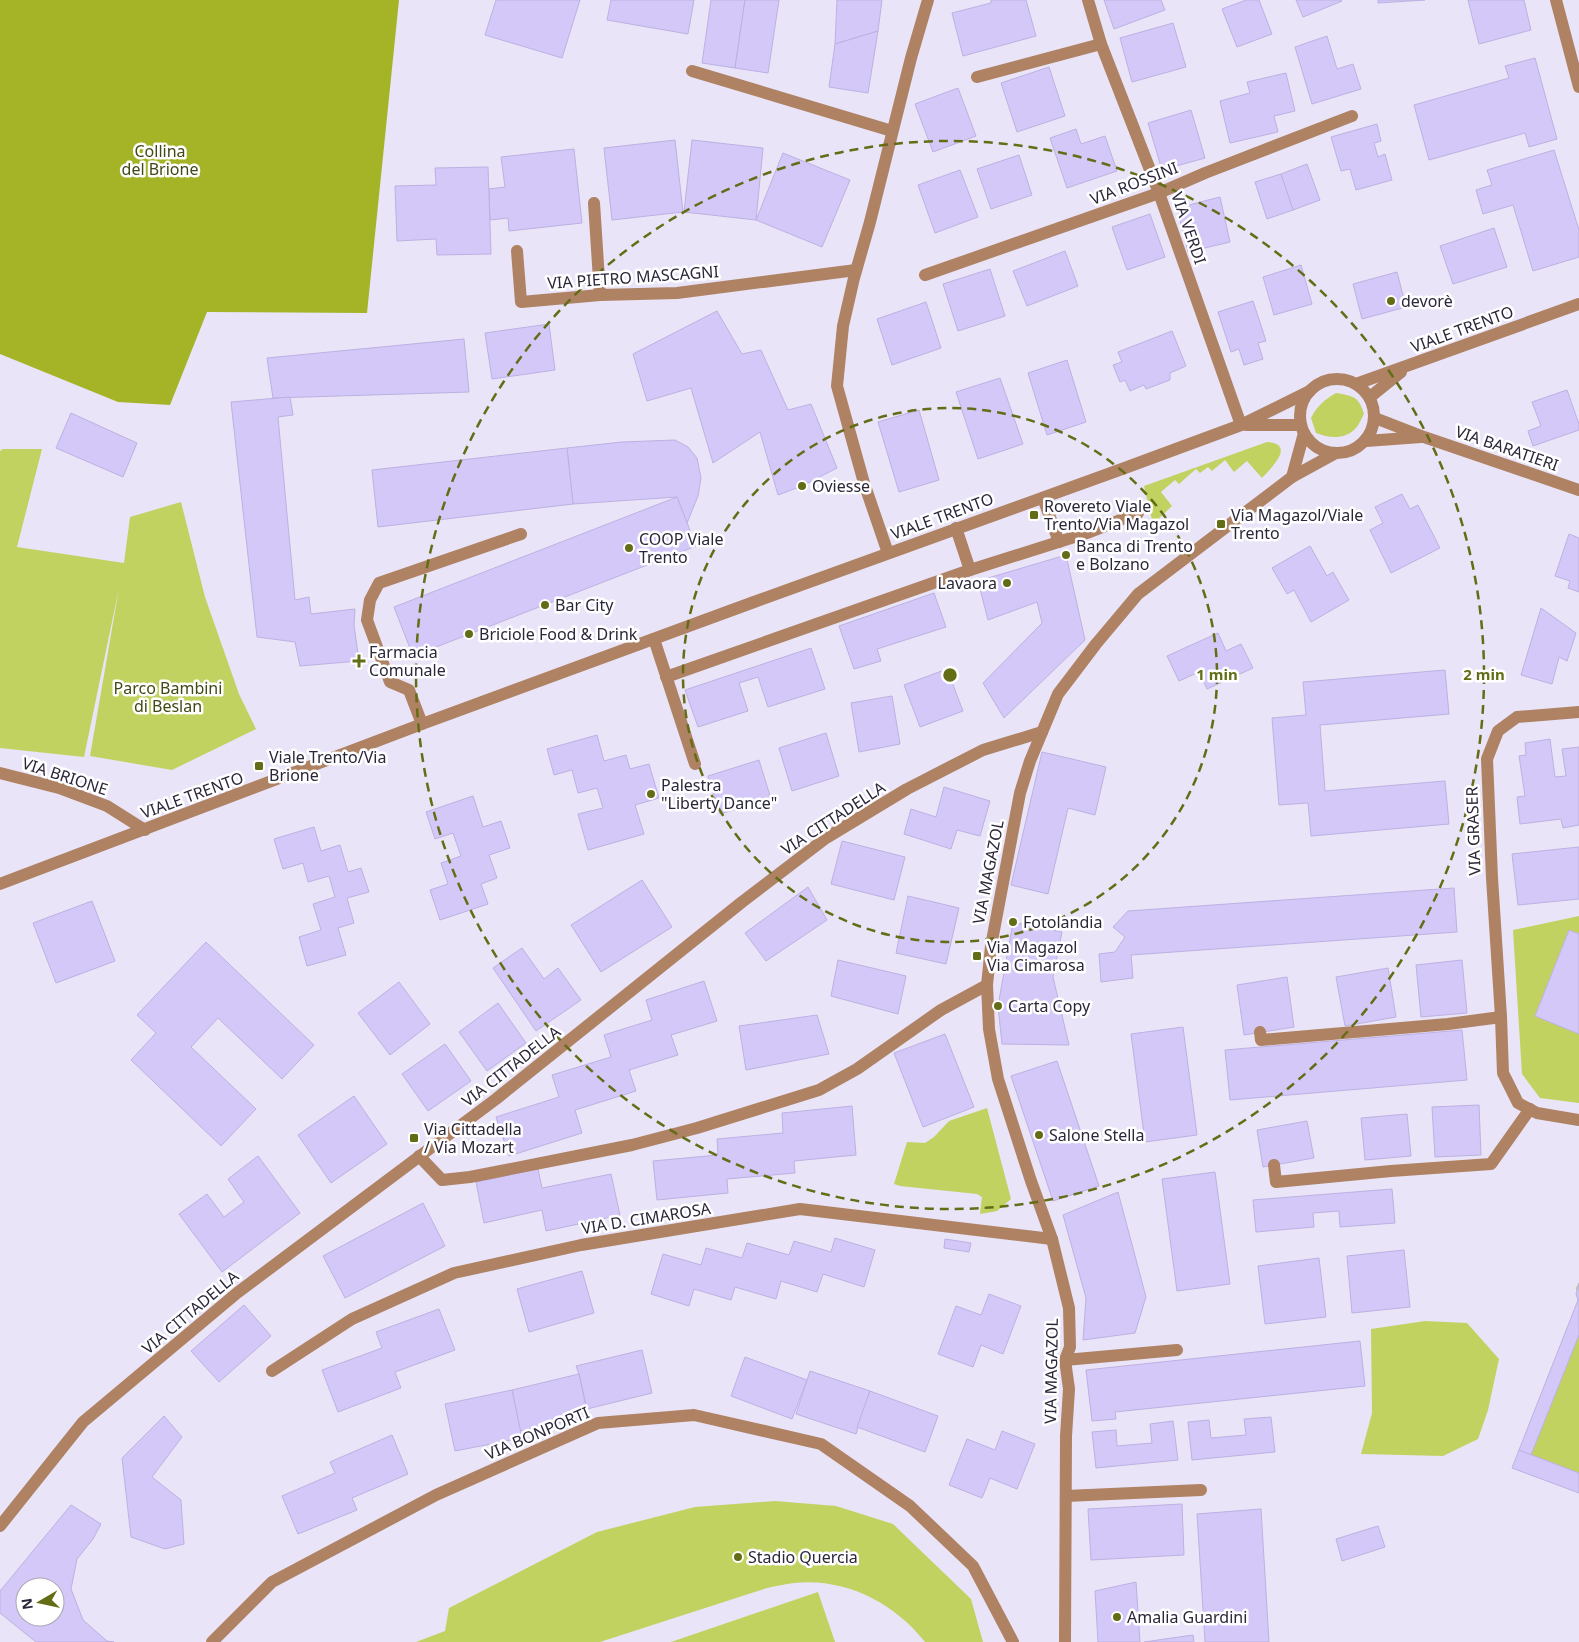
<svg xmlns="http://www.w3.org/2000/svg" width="1579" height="1642" viewBox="0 0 1579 1642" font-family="'Noto Sans',sans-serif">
<rect width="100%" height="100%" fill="#e9e4f8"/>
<g fill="#c2d260">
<path d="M1336,393c18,3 23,4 28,21 -3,5 -5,11 -9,15 -11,11 -26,9 -39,4l-5,-15c6,-12 13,-18 25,-25z"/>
<path d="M1267,442c30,2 3,27 -5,36l-15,-17 -13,11 -9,-12 -13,11 -4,-4 -8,6 -4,-4 -17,15 -4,-4 -14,12 11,14 -19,18 -9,-38z"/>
<polygon points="3,449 42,449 17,547 124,563 130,517 181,502 205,597 239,694 256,729 172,770 90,756 119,588 84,757 0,748 0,451"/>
<polygon points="1579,916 1579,934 1569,930 1535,1016 1579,1034 1579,1103 1540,1098 1522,1074 1513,930"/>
<polygon points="987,1108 1011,1199 997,1211 980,1214 982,1197 977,1194 900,1186 894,1184 907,1142 925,1143 934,1137 949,1121"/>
<polygon points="1579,1282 1579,1492 1513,1468 1578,1300 1576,1288"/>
<polygon points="1425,1321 1467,1323 1499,1359 1488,1410 1478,1439 1443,1456 1361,1454 1372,1413 1371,1329"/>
<path d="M775,1501l61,5 57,18 78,75 12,43h-58c-32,-40 -79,-64 -131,-59 -9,1 -18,3 -27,5l-167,54h-184l29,-11 4,-23 148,-76 98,-25z"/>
<polygon points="818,1592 835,1642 671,1642"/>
</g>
<polygon fill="#a5b427" points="0,0 399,0 367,313 207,312 170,405 118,402 0,354"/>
<g fill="#d4c8f9" stroke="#bcb1e1" fill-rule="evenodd">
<polygon points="496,0 580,0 562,58 485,35"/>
<polygon points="611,0 694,0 688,34 607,20"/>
<polygon points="711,0 745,0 735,68 702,63"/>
<polygon points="745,0 779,0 768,73 735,68"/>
<polygon points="837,0 882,0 878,31 835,44"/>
<polygon points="991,0 1026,0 1036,36 963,56 952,13 991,3"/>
<polygon points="1104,0 1161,0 1165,10 1114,29"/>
<polygon points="1246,0 1259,0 1272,34 1237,47 1222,9"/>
<polygon points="1296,0 1341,0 1342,1 1303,17"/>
<polygon points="1378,0 1425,0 1378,3"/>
<polygon points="1468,0 1524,0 1531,30 1479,44"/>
<polygon points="1173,23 1186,67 1132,82 1120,38"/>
<polygon points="878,31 868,93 829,87 835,44"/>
<polygon points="1327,36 1337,69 1353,64 1361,89 1312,104 1295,47"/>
<polygon points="1535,58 1557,139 1529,147 1525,133 1429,160 1414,105 1509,78 1505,66"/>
<polygon points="1049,67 1065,116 1017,132 1001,83"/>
<polygon points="1286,73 1295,111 1274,116 1278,132 1230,143 1220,101 1250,93 1247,82"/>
<polygon points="958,88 976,136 933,152 915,104"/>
<polygon points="1191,110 1205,158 1162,170 1148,123"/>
<polygon points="1377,124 1381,141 1374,143 1378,157 1385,154 1392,180 1356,190 1350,169 1341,171 1331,137"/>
<polygon points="1076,129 1081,144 1105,136 1117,171 1067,188 1050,138"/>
<polygon points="675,140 683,212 612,220 604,148"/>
<polygon points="692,140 763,148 756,220 684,212"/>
<polygon points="574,149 582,223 509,231 508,218 490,220 489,189 505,187 501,157"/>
<polygon points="1554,150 1579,230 1579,257 1533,271 1513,205 1483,214 1476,190 1492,185 1487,170"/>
<polygon points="783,153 850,180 822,247 756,220"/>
<polygon points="1019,155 1032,195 991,209 977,169"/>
<polygon points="1307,164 1320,200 1293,210 1281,174"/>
<polygon points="488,167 491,254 437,255 436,239 397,241 395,186 436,185 435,168"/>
<polygon points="960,170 978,217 935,233 918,185"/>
<polygon points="1281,174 1293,210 1267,219 1255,182"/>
<polygon points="1220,197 1230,242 1188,252 1177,208"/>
<polygon points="1150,214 1165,257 1127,270 1112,227"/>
<polygon points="1494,228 1507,267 1453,284 1440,246"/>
<polygon points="1065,251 1078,286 1027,306 1013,271"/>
<polygon points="1301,265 1312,304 1274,315 1263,277"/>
<polygon points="990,269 1005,316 958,331 943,284"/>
<polygon points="1397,272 1406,307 1362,319 1353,284"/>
<polygon points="1253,301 1266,341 1258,343 1263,359 1244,365 1239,349 1231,352 1218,312"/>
<polygon points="926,302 941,348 892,365 877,319"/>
<polygon points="717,311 742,354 761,350 788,410 811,404 837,468 802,486 778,495 760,432 713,463 691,388 647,401 633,354"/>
<polygon points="549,324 555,370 492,379 485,333"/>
<polygon points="1172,331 1186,366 1170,373 1170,380 1146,389 1144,385 1130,391 1125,380 1120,382 1113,365 1122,362 1118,352"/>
<polygon points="464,339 469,392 273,398 267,358"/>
<polygon points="1067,360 1086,422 1047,435 1028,373"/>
<polygon points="1000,378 1023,444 978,459 956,392"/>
<polygon points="1567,390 1579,424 1579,430 1533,446 1528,431 1541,426 1532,402"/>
<polygon points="290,397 293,415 278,417 295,600 309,597 311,614 355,609 354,625 359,661 300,666 295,642 257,637 231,402"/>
<polygon points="919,410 939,480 899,492 878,422"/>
<polygon points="71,413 137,443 123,477 56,448"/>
<polygon points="675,440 688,447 697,458 701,478 698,496 687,523 677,497 573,504 567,448 622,442"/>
<polygon points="567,448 573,504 378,527 372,470"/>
<polygon points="1402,494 1410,509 1418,505 1440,548 1391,573 1370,530 1383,523 1375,507"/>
<polygon points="677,497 696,546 413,656 394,607"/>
<polygon points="1569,534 1579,538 1579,592 1568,588 1570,581 1555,576"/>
<polygon points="1310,546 1327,576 1333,572 1349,600 1311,622 1294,590 1287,594 1272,568"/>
<polygon points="1066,555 1085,640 1004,718 983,683 1042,623 1037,602 988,620 978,581"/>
<polygon points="934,593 946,627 877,649 881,661 854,669 839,626"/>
<polygon points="1541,608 1576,633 1567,661 1559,657 1552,684 1521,675"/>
<polygon points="1218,633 1226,651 1241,644 1253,668 1207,689 1199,672 1179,681 1167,656"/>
<polygon points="811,648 825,689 768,707 758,677 739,683 748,711 698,727 685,690"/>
<polygon points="947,669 963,711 920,727 904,685"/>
<polygon points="1445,670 1449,714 1320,725 1325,791 1445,781 1449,824 1311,836 1308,803 1279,805 1272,718 1306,715 1303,682"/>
<polygon points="892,696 900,744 859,752 851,703"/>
<polygon points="826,733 839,776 792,791 779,748"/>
<polygon points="597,735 604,761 626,755 630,769 649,764 659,798 635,805 644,834 588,850 578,814 603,808 597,788 578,793 572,770 554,775 547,749"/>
<polygon points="1550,739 1555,777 1566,776 1562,749 1579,747 1579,825 1563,828 1561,819 1520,824 1517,797 1525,796 1519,756 1526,755 1525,743"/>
<polygon points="1042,752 1106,767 1095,815 1068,808 1048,894 1011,885"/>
<polygon points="759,760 771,799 720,814 708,776"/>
<polygon points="944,787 990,801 980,836 957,830 951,849 904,834 911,809 936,817"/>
<polygon points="473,796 483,827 501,821 510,848 489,855 497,878 481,884 488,904 440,920 430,890 448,884 441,863 461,856 453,833 435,839 426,812"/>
<polygon points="314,827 321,851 340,845 348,872 361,868 369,892 347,898 354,923 338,928 346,955 307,966 299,937 321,930 313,904 335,897 329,876 308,882 303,863 283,869 274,839"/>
<polygon points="842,841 905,857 894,900 831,884"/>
<polygon points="1579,847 1579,899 1518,905 1512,854"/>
<polygon points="642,880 672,927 601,972 571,925"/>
<polygon points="808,887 827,920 766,961 745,933"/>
<polygon points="1454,888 1457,932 1131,955 1133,978 1101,982 1099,954 1115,952 1125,937 1113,927 1128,911"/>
<polygon points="908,896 959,908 946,964 896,953"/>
<polygon points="92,901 115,961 56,983 33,923"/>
<polygon points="1013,922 1062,932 1053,977 1069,1045 1002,1044 998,1006"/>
<polygon points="1569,930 1579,934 1579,1034 1535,1016"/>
<polygon points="206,942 314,1045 282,1079 218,1018 191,1047 256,1109 221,1146 131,1060 156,1033 137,1015"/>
<polygon points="522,948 544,979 558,968 581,1000 536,1031 493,968"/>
<polygon points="838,960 906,976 898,1014 831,996"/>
<polygon points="1462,960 1467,1013 1421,1017 1416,965"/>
<polygon points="1388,968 1396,1017 1345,1026 1336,977"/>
<polygon points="1287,977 1294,1027 1244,1035 1237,985"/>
<polygon points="704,981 717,1021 671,1035 678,1055 629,1070 636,1091 575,1110 582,1133 509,1156 496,1117 559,1097 552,1075 611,1057 604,1035 652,1020 646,1000"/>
<polygon points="399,982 430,1024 390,1055 358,1013"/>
<polygon points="498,1003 526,1043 487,1071 459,1032"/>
<polygon points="817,1015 829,1054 746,1070 739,1026"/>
<polygon points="1183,1027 1197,1135 1145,1142 1131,1034"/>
<polygon points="1462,1030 1467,1080 1230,1100 1225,1050"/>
<polygon points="945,1034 974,1107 923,1127 894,1053"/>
<polygon points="445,1044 471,1081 428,1111 402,1074"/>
<polygon points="1057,1061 1099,1186 1053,1201 1011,1076"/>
<polygon points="354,1096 387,1144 331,1183 298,1135"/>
<polygon points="1479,1105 1481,1155 1435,1157 1432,1107"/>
<polygon points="852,1106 856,1155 794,1161 795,1173 727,1179 728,1193 657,1200 653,1161 718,1155 717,1139 783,1133 782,1113"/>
<polygon points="1407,1114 1411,1156 1365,1160 1361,1118"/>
<polygon points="1307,1121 1314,1158 1263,1167 1257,1130"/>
<polygon points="258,1156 300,1213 222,1272 179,1214 207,1194 224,1217 244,1202 228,1179"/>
<polygon points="538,1169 542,1188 611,1174 620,1215 546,1231 542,1210 484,1223 476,1182"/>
<polygon points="1215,1172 1230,1284 1177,1291 1162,1179"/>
<polygon points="1392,1189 1395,1223 1340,1227 1339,1211 1313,1213 1314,1227 1256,1232 1253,1200"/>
<polygon points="1118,1192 1146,1297 1135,1333 1083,1340 1086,1298 1063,1215"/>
<polygon points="423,1203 445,1246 345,1298 323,1256"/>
<polygon points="835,1238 875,1250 864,1287 823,1274 817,1292 781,1281 776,1299 735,1287 731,1300 694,1289 689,1306 651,1294 663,1254 701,1265 706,1248 742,1258 747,1243 789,1255 794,1241 831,1252"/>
<polygon points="945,1239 971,1243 969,1252 944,1248"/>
<polygon points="1404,1250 1410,1307 1352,1313 1347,1256"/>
<polygon points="1319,1258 1326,1317 1265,1324 1258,1266"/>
<polygon points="582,1271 594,1313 529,1332 517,1289"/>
<polygon points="1579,1283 1579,1335 1531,1455 1519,1450 1578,1300 1576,1294"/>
<polygon points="989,1294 1021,1306 1003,1354 981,1345 973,1367 938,1354 956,1306 981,1315"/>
<polygon points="244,1305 271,1336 219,1382 191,1351"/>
<polygon points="439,1309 455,1350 395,1372 401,1388 338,1412 322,1370 382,1348 376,1332"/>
<polygon points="1360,1341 1365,1386 1115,1412 1116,1419 1092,1421 1086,1370"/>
<polygon points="642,1350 652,1393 587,1409 579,1374 576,1366"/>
<polygon points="745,1357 807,1380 792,1419 731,1396"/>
<polygon points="810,1371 870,1391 856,1434 796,1414"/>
<polygon points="579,1374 588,1417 520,1431 512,1390"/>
<polygon points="512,1390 522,1438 455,1451 445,1404"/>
<polygon points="870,1391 938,1416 925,1452 857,1427"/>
<polygon points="164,1416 182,1437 152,1477 181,1500 184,1544 165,1549 131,1537 122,1458"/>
<polygon points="1271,1417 1275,1452 1192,1460 1188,1422 1209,1420 1211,1438 1246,1435 1244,1419"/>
<polygon points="1173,1421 1178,1460 1096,1468 1092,1432 1116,1430 1117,1446 1152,1443 1150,1424"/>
<polygon points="1002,1431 1035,1444 1017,1489 990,1478 982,1498 949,1485 967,1439 995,1450"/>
<polygon points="392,1435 408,1474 352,1498 357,1510 298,1534 282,1496 335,1473 330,1462"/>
<polygon points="1519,1450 1579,1473 1579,1493 1512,1468"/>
<polygon points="1182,1504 1184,1555 1091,1560 1088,1509"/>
<path d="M71,1505l30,19 -8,15 -16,20 -6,30 12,31 24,21 7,1h-78l-36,-29v-22zM25,1587h30v30h-30z"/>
<polygon points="1261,1509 1269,1642 1205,1642 1197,1514"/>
<polygon points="1378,1526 1385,1547 1342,1561 1336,1539"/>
<polygon points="1136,1582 1140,1642 1098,1642 1095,1591"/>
<polygon points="1193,1635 1194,1642 1144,1642"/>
</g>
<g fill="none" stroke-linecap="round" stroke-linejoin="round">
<g stroke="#ae8263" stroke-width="12">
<polyline points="1088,0 1101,44 1159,193 1241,425"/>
<polyline points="1556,0 1579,87"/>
<polyline points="692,71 892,131"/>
<polyline points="977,77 1101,44"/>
<polyline points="594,203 600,295"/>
<polyline points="517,251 521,302 600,295 677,293 856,270"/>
<polyline points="925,275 1159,193 1205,173 1352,116"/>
<circle cx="1337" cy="416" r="37"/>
<polyline points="1356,384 1579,304"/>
<polyline points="1370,397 1401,372"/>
<polyline points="1375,418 1424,437 1579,490"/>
<polyline points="1246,425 1301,425"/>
<polyline points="1366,441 1421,437"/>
<polyline points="1292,477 1304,433"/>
<polyline points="1043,498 1059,542"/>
<polyline points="956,528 970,570"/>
<polyline points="888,553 864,483 837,386 843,326 854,278 870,222 911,58 928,0"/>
<polyline points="654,639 695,764"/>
<polyline points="666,677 970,570 1090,532 1138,513"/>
<polyline points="1579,712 1517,717 1498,731 1487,759 1492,878 1501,1017 1503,1073 1518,1103 1537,1113 1579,1120"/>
<polyline points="422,724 409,690 390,682 367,620 370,600 379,583 521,534"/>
<polyline points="0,773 59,788 107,806 145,830"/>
<polyline points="0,884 422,724 754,602 1122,469 1241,425 1310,391"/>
<polyline points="1260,1032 1261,1040 1448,1024 1501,1017"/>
<polyline points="419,1156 442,1180 470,1177 632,1145 697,1128 819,1090 857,1069 941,1010 987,985"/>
<polyline points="1274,1165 1276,1182 1391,1171 1491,1164 1530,1109"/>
<polyline points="1065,1360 1177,1350"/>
<polyline points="272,1371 352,1319 454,1273 581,1245 800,1209 1052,1239"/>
<polyline points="1066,1496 1201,1490"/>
<polyline points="0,1526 83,1422 237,1293 496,1099 742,902 826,838 907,789 983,750 1042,732"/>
<polyline points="212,1642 272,1582 436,1495 598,1423 694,1415 821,1444 910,1506 973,1566 1013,1642"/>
<polyline points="1065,1642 1066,1436 1069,1389 1065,1360 1070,1347 1069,1308 1052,1239 1031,1181 998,1079 989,1029 987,985 991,946 1020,793 1030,761 1058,694 1096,644 1138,594 1292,477 1334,454"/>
</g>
</g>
<g fill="none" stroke="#646d15" stroke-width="2.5" stroke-dasharray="9 6">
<circle cx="950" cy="675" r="267"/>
<circle cx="950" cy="675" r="534"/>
</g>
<g fill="#646d15" stroke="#fff" stroke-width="2">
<circle cx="1391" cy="301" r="5"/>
<circle cx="802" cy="486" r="5"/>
<rect x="1029" y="510" width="10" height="10" rx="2.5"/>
<rect x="1216" y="519" width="10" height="10" rx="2.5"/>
<circle cx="629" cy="548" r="5"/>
<circle cx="1066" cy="555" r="5"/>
<circle cx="1007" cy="583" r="5"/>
<circle cx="545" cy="605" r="5"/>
<circle cx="469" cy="634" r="5"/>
<path d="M356.5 653.5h5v5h5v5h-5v5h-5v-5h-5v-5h5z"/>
<rect x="254" y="761" width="10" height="10" rx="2.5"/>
<circle cx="651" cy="794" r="5"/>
<circle cx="1013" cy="922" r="5"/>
<rect x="972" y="951" width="10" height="10" rx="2.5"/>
<circle cx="998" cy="1006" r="5"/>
<circle cx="1039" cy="1135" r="5"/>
<rect x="409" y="1133" width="10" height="10" rx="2.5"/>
<circle cx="738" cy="1557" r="5"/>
<circle cx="1117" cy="1617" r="5"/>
</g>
<g text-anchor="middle" stroke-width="5" stroke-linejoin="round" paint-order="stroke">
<g font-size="16" fill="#434915" stroke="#fff">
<text x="160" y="157">Collina<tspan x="160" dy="18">del Brione</tspan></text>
<text x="168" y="694">Parco Bambini<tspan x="168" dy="18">di Beslan</tspan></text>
</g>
<g font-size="16" fill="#2b2639" stroke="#fff">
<text transform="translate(1134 183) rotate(-21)" y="6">VIA ROSSINI</text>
<text transform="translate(1189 228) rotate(71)" y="6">VIA VERDI</text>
<text transform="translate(633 277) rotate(-4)" y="6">VIA PIETRO MASCAGNI</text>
<text transform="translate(1462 329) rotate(-20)" y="6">VIALE TRENTO</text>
<text transform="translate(1507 448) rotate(19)" y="6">VIA BARATIERI</text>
<text transform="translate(942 516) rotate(-20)" y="6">VIALE TRENTO</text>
<text transform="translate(65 776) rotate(18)" y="6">VIA BRIONE</text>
<text transform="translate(192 795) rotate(-20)" y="6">VIALE TRENTO</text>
<text transform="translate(833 818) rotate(-33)" y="6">VIA CITTADELLA</text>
<text transform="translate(1473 831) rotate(-92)" y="6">VIA GRASER</text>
<text transform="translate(988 872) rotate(-79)" y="6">VIA MAGAZOL</text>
<text transform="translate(511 1066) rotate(-38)" y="6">VIA CITTADELLA</text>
<text transform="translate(646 1218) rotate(-9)" y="6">VIA D. CIMAROSA</text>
<text transform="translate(190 1312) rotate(-40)" y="6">VIA CITTADELLA</text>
<text transform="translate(1051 1371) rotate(-89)" y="6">VIA MAGAZOL</text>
<text transform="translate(537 1433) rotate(-23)" y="6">VIA BONPORTI</text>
</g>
<g font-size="16" fill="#2b2639" stroke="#fff" text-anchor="start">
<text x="1401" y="307">devorè</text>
<text x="812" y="492">Oviesse</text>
<text x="1044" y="512">Rovereto Viale<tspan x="1044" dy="18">Trento/Via Magazol</tspan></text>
<text x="1231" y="521">Via Magazol/Viale<tspan x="1231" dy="18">Trento</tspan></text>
<text x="639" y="545">COOP Viale<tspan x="639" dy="18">Trento</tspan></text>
<text x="1076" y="552">Banca di Trento<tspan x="1076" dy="18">e Bolzano</tspan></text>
<text x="997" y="589" text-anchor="end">Lavaora</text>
<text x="555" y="611">Bar City</text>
<text x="479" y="640">Briciole Food &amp; Drink</text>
<text x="369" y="658">Farmacia<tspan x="369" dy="18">Comunale</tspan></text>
<text x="269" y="763">Viale Trento/Via<tspan x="269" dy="18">Brione</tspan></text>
<text x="661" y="791">Palestra<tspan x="661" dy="18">"Liberty Dance"</tspan></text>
<text x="1023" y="928">Fotolandia</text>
<text x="987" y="953">Via Magazol<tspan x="987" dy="18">Via Cimarosa</tspan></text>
<text x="1008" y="1012">Carta Copy</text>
<text x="424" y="1135">Via Cittadella<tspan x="424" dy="18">/ Via Mozart</tspan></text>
<text x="1049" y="1141">Salone Stella</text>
<text x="748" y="1563">Stadio Quercia</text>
<text x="1127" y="1623">Amalia Guardini</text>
</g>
</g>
<circle cx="950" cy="675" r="8" fill="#646d15" stroke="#fff" stroke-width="2.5"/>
<g font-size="15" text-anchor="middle" font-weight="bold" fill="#646d15" stroke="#fff" stroke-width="5" stroke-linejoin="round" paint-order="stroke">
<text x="1217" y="680">1 min</text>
<text x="1484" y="680">2 min</text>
</g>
<g transform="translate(40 1602) rotate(261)"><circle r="24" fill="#ffffff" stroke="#aaa8b0"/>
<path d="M0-4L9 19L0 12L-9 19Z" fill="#646d15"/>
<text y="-8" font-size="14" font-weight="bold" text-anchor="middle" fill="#2b2639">N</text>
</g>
</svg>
